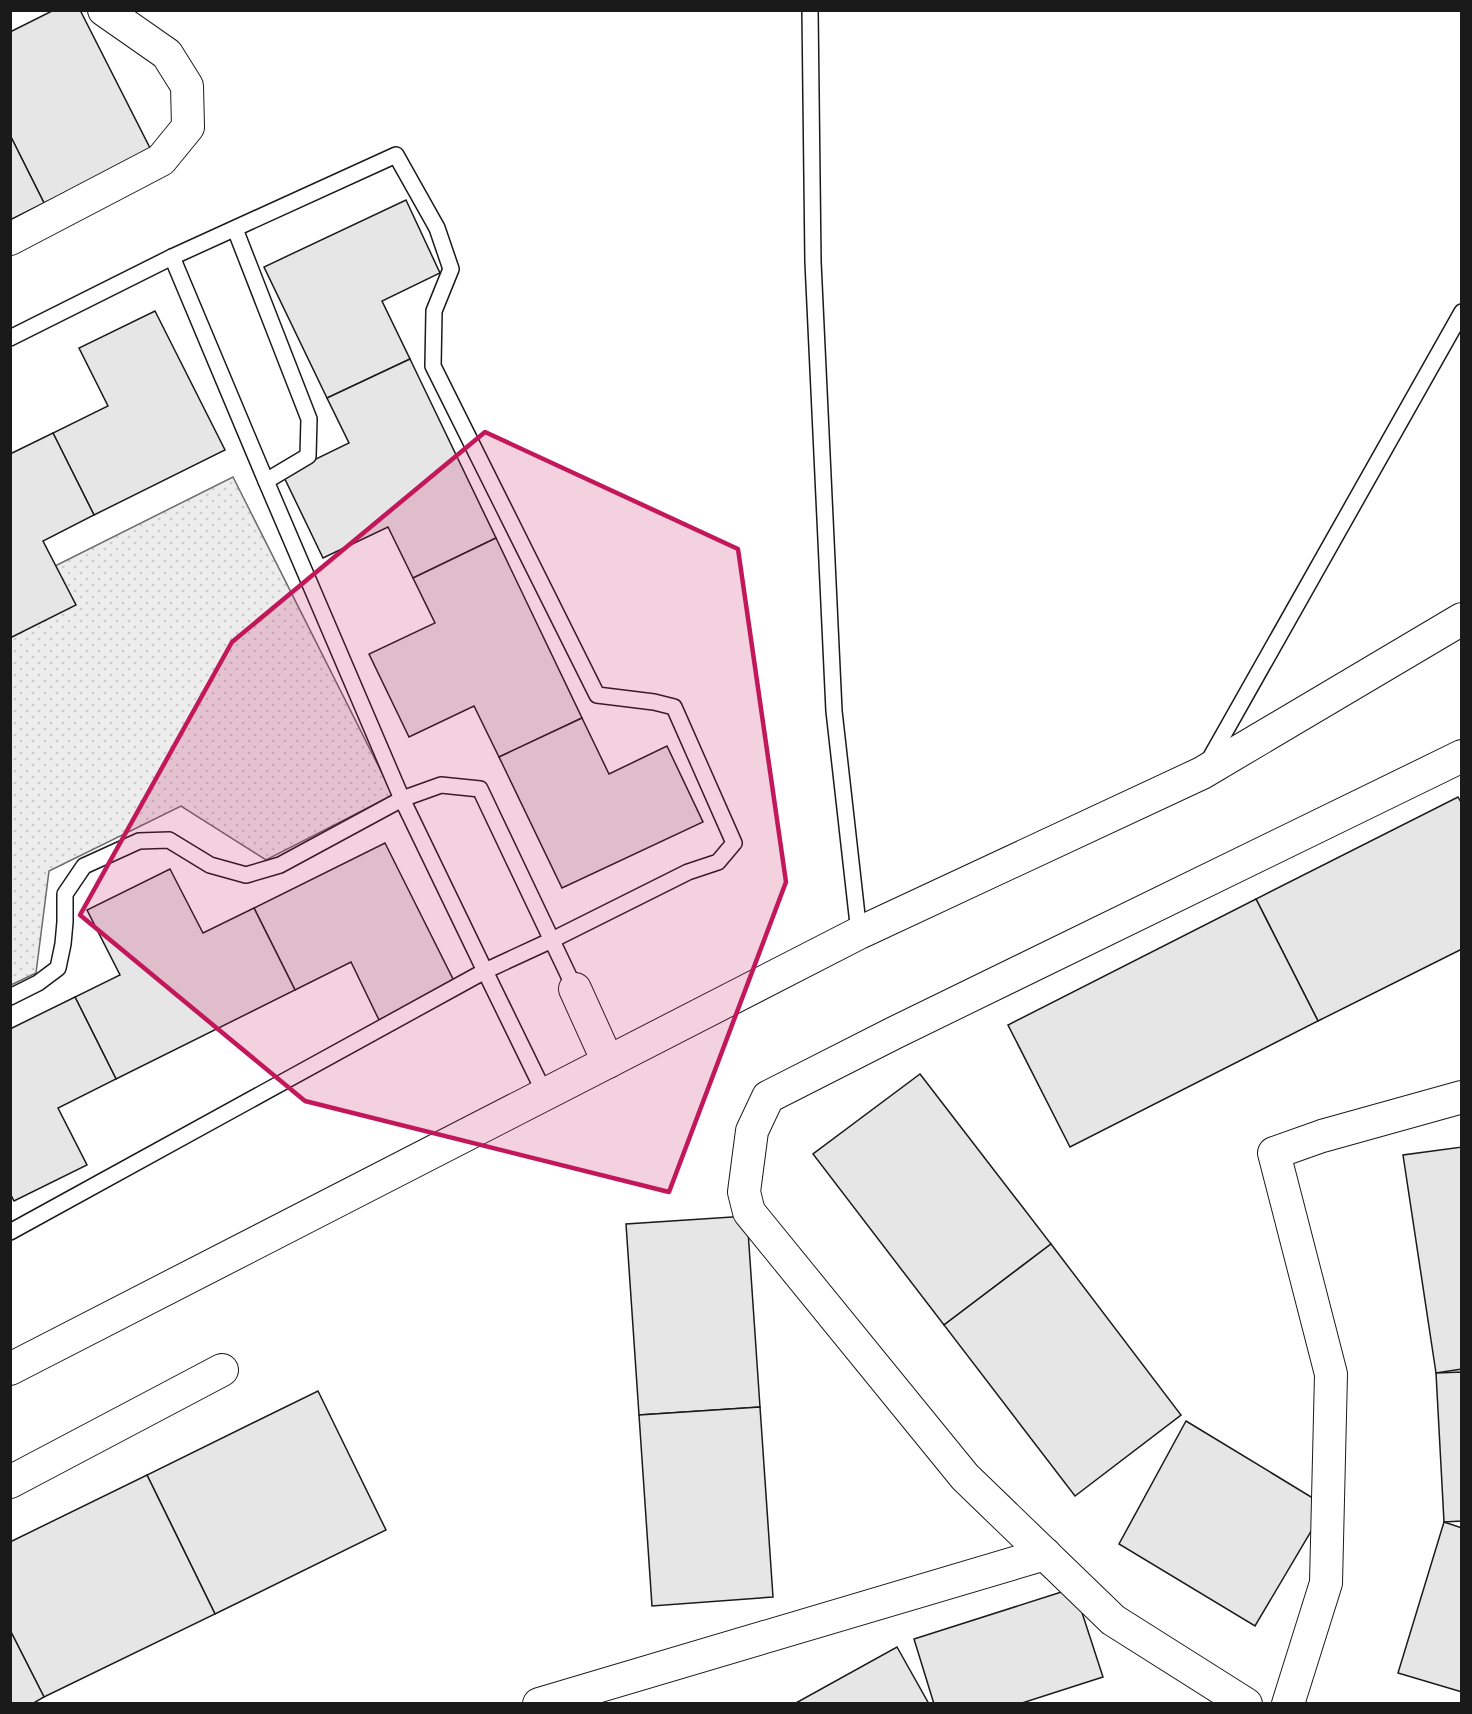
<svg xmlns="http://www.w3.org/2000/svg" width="1472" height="1714" viewBox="0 0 1472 1714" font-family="Mulish,sans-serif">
<defs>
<pattern id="grass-dots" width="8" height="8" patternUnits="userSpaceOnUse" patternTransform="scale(1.5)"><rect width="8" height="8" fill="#ededed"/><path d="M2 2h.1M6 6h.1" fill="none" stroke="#cbcbcb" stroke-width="1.8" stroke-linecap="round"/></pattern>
</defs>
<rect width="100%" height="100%" fill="#fff"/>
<polygon fill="url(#grass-dots)" stroke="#6a6a6a" stroke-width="1.5" points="233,477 393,795 266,860 181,806 49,871 36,973 11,985 11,588"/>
<g fill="#e6e6e6" stroke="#1a1a1a" stroke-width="1.5">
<polygon points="54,10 80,10 151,150 44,203 10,135 10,32"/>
<polygon points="10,135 44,203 10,220"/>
<polygon points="406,200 440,273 382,301 410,359 327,398 264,267"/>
<polygon points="155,311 225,450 94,515 53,433 108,406 79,348"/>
<polygon points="410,359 496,538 413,578 388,527 323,558 283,475 349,443 327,398"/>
<polygon points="53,433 94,515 43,541 76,605 10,638 10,454"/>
<polygon points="496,538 582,718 499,757 474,706 409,737 369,654 435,623 413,578"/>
<polygon points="582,718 609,774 667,746 703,822 562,888 499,757"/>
<polygon points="1458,797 1462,804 1462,949 1318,1021 1256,899"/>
<polygon points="385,843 455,983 379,1020 351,962 295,990 254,908"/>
<polygon points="170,869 203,933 254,908 295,990 116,1079 75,997 120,975 87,910"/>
<polygon points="1256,899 1318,1021 1070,1147 1008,1025"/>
<polygon points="75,997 116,1079 58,1108 87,1165 14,1201 10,1193 10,1029"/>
<polygon points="920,1074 1051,1244 944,1325 813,1154"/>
<polygon points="1462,1147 1462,1369 1436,1373 1403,1155"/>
<polygon points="747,1216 760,1407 639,1415 626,1224"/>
<polygon points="1051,1244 1181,1415 1075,1496 944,1325"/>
<polygon points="1462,1372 1462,1521 1444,1522 1436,1373"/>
<polygon points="318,1391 386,1530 215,1614 147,1475"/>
<polygon points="760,1407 773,1597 652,1606 639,1415"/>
<polygon points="1186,1421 1326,1506 1255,1626 1119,1544"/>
<polygon points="147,1475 215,1614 44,1697 10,1630 10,1542"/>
<polygon points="1444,1522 1462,1528 1462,1692 1398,1673"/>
<polygon points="1074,1588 1103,1677 1019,1704 934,1704 914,1639"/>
<polygon points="10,1630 44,1697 32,1704 10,1704"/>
<polygon points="897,1647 929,1704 794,1704"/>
</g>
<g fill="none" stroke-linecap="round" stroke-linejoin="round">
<defs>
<g id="service">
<polyline points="810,10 813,262 834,711 859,933"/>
<polyline points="235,229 309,419 308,456 266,481"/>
<polyline points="172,257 266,481 402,799 441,785 480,789 575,989"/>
<polyline points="10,338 172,257 396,155 437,228 451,269 434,311 433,366 597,695 654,702 674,707 734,843 718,862 688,872 552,940 485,971 402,799 280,865 246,875 210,865 169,840 139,841 84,866 65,894 65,922 63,944 58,968 38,983 10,997"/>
<polyline points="1208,762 1462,312"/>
<polyline points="10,1232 485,971 545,1094"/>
</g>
<g id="minor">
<polyline points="10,239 161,160 188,127 187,86 167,54 104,10"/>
<polyline points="575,989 608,1062"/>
<polyline points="10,1369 859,933 1202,773 1462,619"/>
<polyline points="10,1482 222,1370"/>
<polyline points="539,1704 1045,1554"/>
<polyline points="1246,1704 1113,1620 965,1477 749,1212 744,1192 752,1131 768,1097 894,1033 1462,756"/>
<polyline points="1288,1704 1326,1583 1331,1374 1274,1153 1322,1136 1462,1097"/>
</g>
</defs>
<use href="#service" stroke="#1a1a1a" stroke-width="18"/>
<use href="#minor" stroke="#1a1a1a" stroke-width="34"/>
<use href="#service" stroke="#fff" stroke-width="15"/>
<use href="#minor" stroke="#fff" stroke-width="32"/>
</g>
<path fill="#c2185b" fill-opacity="0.2" stroke="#c2185b" stroke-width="4.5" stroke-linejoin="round" d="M485,432l253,117 48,333 -117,310 -364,-91 -225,-186 152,-273z"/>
<rect width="1472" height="1714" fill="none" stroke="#1a1a1a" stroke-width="24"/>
</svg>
